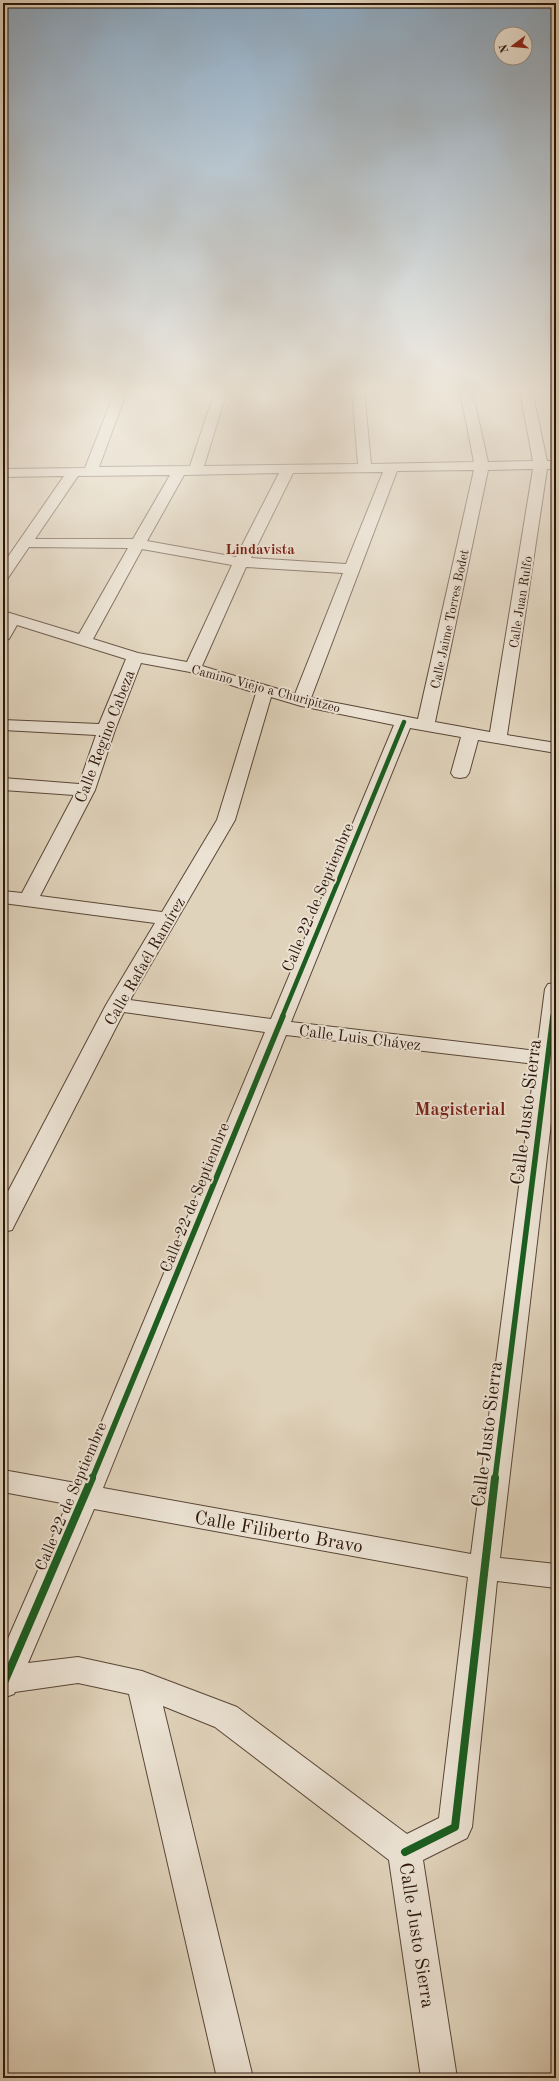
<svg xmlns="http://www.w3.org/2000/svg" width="559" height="2081" viewBox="0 0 559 2081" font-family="'Old Standard TT',serif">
<rect width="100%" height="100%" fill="#e0d3bb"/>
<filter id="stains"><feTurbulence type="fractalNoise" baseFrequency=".005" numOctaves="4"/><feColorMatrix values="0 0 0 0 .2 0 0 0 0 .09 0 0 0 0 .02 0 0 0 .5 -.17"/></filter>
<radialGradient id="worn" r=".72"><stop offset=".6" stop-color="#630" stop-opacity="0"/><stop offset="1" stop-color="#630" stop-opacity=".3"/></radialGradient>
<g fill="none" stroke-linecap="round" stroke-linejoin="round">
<defs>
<g id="minor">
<polygon points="3,391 15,391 8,406 3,407"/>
<path d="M115,391h12l-28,76 91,-1 25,-75h12l-23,75 154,-2 -6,-73h12l7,73 103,-2 -14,-71h12l16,71 45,-1 -13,-70h12l15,70h9v8h-9l-40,266 49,8v10l-78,-13 -9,33 -3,4 -6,1 -6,-1 -3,-4 10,-36 -51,-9 -119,294 246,29 8,-62 3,-5 8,-1v97l-56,478 56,6v24l-59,-7 -25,246 -5,11 -44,22 34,218h-36l-32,-218 -174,-133 -52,-21 90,372h-36l-88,-384 -51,-11 -63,9 -1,2 -11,4v-48l64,-146 -64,-12v-22l73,13 189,-451 -141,-20 -109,212 -3,6 -9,2v-31l103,-196 49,-82 -152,-20v-12l19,2 52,-98 -71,-5v-12l76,6 17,-49 -93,-5v-10l96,4 27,-65 -109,-34 -8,14 -6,2v-30l76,23 49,-86 -99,-1 -21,31 -5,2v-16l61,-88 -61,1v-8l82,-1zM533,469l-43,263 -55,-10 53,-252zM474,470l-56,249 -107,-21 86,-227zM383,472l-37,92 -95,-6 42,-85zM279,473l-43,84 -89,-16 37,-66zM170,475l-37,64h-98l43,-63zM142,549l90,16 -45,97 -49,-9 -45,-14zM246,567l97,6 -48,121 -93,-28zM141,663l49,9 66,21 -39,127 -55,92 -122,-16 55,-106 20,-60zM271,697l30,9 93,19 -123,294 -141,-19 105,-180zM286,1035l249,29 -64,490 -368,-66zM94,1509l374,68 -29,241 -32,16 -170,-127 -95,-36 -64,-14 -50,6z"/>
</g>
</defs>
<use href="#minor" stroke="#5a4637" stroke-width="2"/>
<use href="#minor" fill="#ebe2d3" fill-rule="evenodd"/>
<defs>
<g id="cycleway-far2">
<polyline points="282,1017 404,722"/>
<polyline points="553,1017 556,989"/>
</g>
<g id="cycleway-far1">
<polyline points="92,1479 283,1016"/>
<polyline points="495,1479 553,1016"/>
</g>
<g id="cycleway">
<polyline points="3,1685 92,1478"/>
<polyline points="405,1852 455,1827 495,1478"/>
</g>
</defs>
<use href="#cycleway-far2" stroke="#ebe2d3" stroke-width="6"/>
<use href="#cycleway-far1" stroke="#ebe2d3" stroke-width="8"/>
<use href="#cycleway" stroke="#ebe2d3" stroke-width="10"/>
<use href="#cycleway-far2" stroke="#1b5e20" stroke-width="4.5"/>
<use href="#cycleway-far1" stroke="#1b5e20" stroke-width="5.5"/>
<use href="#cycleway" stroke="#1b5e20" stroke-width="8"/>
</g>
<linearGradient id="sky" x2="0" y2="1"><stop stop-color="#8ca7be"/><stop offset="0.57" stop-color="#f1ebe0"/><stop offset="1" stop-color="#f1ebe0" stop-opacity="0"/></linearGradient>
<rect width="559" height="683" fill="url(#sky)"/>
<g text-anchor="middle" stroke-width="4" stroke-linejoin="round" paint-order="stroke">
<g font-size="13" fill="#2d170b" stroke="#ebe2d3">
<text transform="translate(520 602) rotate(-81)" y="5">Calle Juan Rulfo</text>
<text transform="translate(449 619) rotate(-78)" y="5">Calle Jaime Torres Bodet</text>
<text transform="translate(266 688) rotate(15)" y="5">Camino Viejo a Churipitzeo</text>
</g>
<g font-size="15" font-weight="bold" fill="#7a1f14" stroke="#ebe2d3">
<text x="260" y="554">Lindavista</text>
</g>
<g font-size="16" fill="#2d170b" stroke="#ebe2d3">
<text transform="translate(104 736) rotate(-69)" y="6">Calle Regino Cabeza</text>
<text transform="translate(317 897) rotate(-67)" y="6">Calle 22 de Septiembre</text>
<text transform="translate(144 961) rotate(-60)" y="6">Calle Rafaél Ramírez</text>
<text transform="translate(360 1037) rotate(7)" y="6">Calle Luis Chávez</text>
<text transform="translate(194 1197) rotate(-68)" y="6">Calle 22 de Septiembre</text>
<text transform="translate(70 1496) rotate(-67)" y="6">Calle 22 de Septiembre</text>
</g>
<g font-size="18" font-weight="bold" fill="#7a1f14" stroke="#ebe2d3">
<text x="460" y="1115">Magisterial</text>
</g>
<g font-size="19" fill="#2d170b" stroke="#ebe2d3">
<text transform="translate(525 1112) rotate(-83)" y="7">Calle Justo Sierra</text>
<text transform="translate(486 1434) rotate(-83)" y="7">Calle Justo Sierra</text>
<text transform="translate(279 1531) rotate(10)" y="7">Calle Filiberto Bravo</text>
<text transform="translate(418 1935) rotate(81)" y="7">Calle Justo Sierra</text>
</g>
</g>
<rect width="559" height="2081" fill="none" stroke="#e0d3bb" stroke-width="16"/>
<rect x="4" y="4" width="551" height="2073" fill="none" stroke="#2d170b" stroke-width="2"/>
<rect x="8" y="8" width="543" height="2065" fill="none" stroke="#2d170b"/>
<g transform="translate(513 46) rotate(254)"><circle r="19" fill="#ebe2d3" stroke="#9f9183"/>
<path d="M0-3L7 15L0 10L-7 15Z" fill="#8f2418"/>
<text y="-6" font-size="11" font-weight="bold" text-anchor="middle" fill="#2d170b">N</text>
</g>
<rect width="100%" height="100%" filter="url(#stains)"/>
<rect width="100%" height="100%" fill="url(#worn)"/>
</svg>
